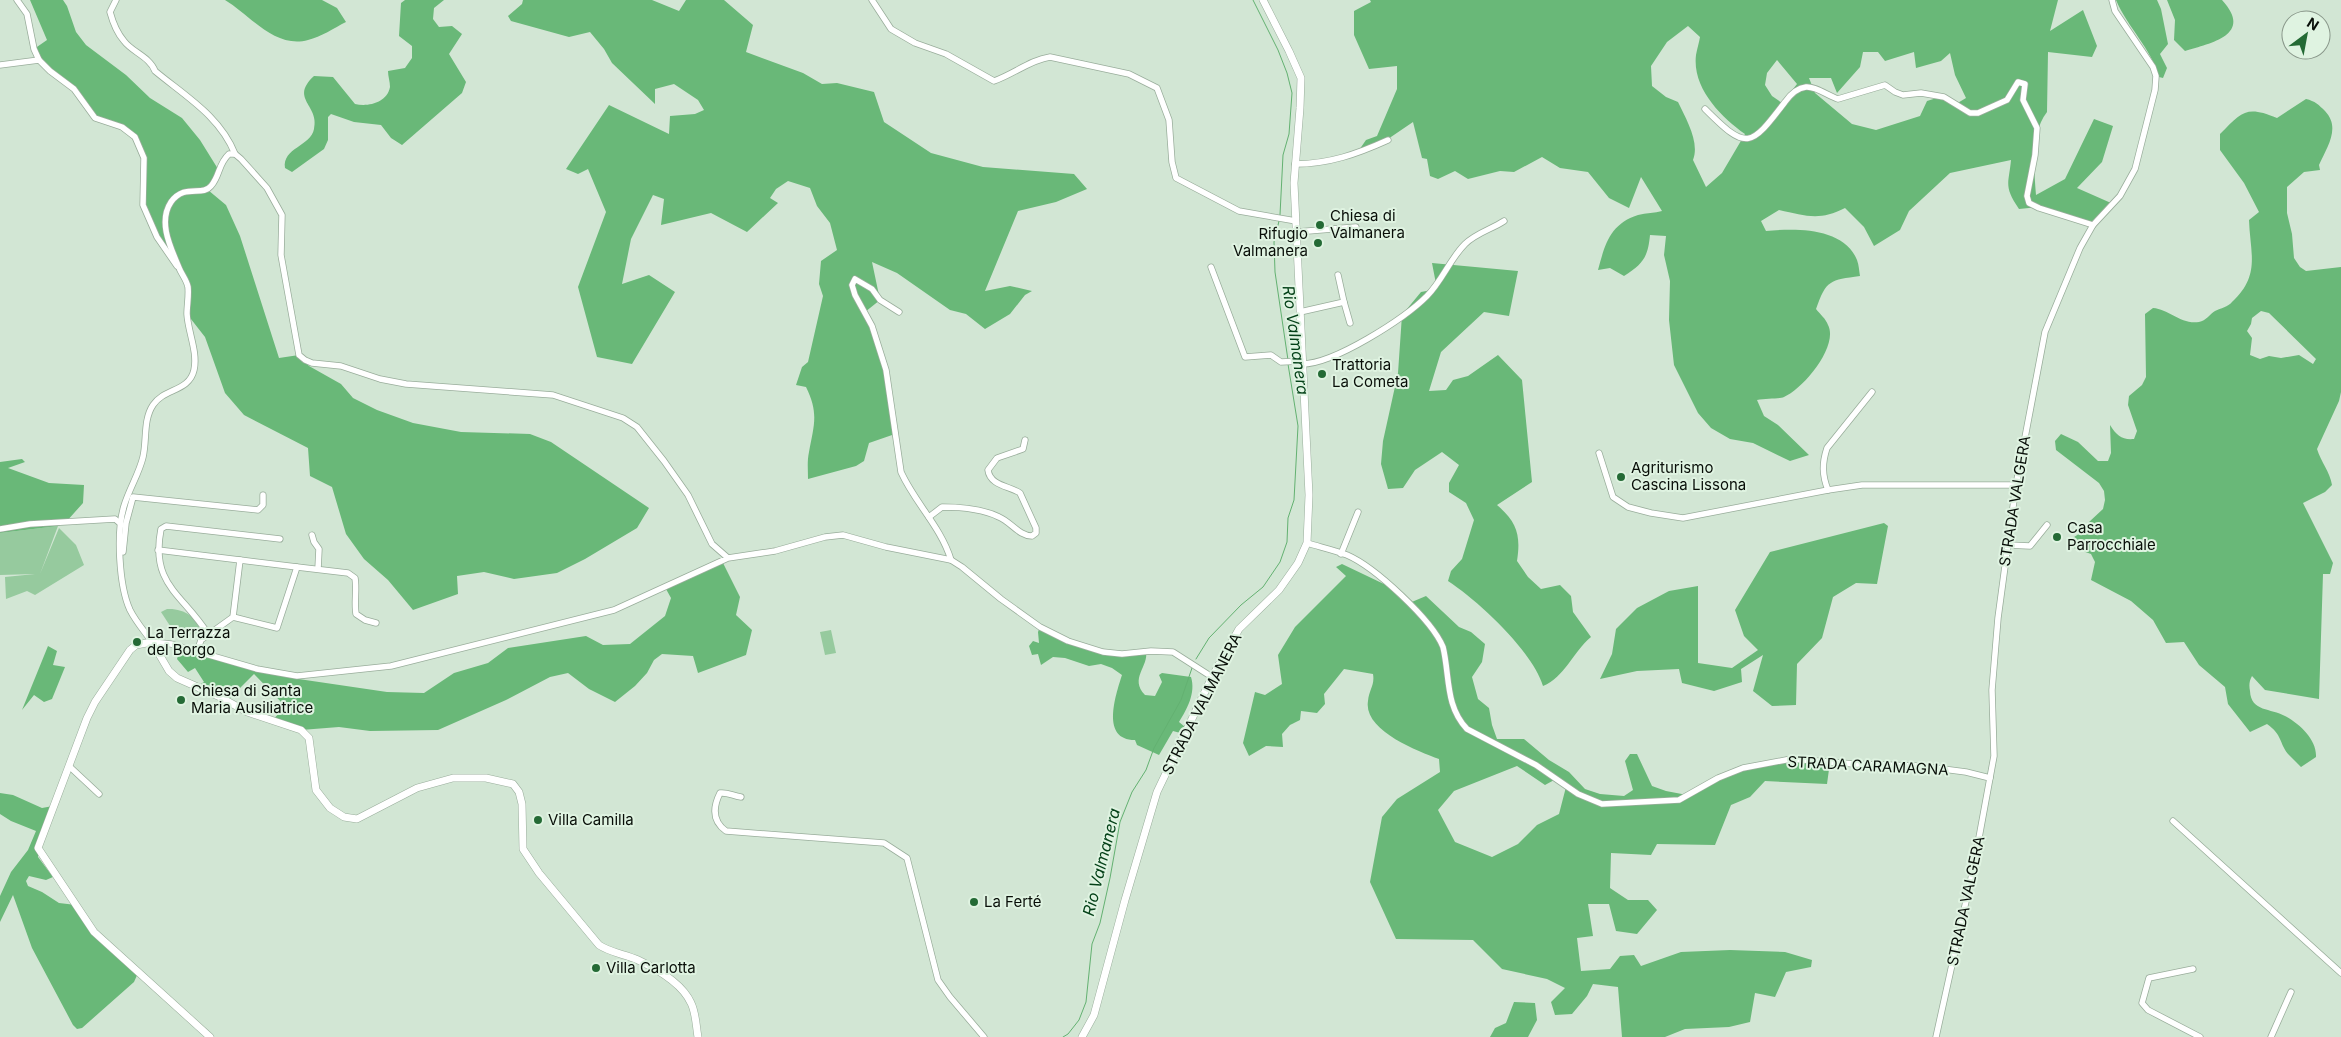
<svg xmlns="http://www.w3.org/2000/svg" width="2341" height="1037" viewBox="0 0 2341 1037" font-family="Inter,sans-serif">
<rect width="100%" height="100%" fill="#d2e6d4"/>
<g fill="#96ca9e">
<polygon points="58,526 40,574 59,528 76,545 84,565 35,595 27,591 6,599 5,577 35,574 0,575 0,533"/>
<path d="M167,609c16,-1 32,8 34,25l-25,1 -15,-23z"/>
<polygon points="831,630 836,653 825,655 820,632"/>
</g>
<g fill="#69b878" fill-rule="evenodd">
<polygon points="30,0 63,0 67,6 76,32 86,45 126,75 150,98 182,118 200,140 218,169 208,190 226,205 240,236 279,358 299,355 309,366 341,384 353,398 377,410 413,423 461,432 530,434 551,442 649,508 637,528 585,559 557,573 514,579 484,572 457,576 458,594 413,610 388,580 364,559 346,534 332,487 310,476 308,448 244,415 225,393 205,337 187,314 188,286 158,238 143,205 144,158 135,137 122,127 95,118 74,89 50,71 34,49 47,40"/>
<path d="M225,0h97l15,8 9,14c-12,6 -25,15 -38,18 -33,9 -58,-25 -83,-40z"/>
<path d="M405,0h39l-10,8 -1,11 6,8 13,-1 10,8 -13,20 17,28 -4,11 -60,52 -11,-7 -10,-13 -27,-3 -23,-8 -3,3v23l-4,9 -32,23 -7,-4c-3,-20 26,-22 29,-39 6,-24 -25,-30 0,-53l19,1 22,27c13,3 32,-1 35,-17 0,-5 -2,-11 -2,-16l17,-3 7,-10v-12l-13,-10 2,-33z"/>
<path d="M523,0h129l27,11 7,-11h38l29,25 -7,27 57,21 19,11 15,-1 37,9 10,30 47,31 52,14 91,7 13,15 -31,13 -38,9 -33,80 25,-5 22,5 -7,4 -15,19 -25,15 -19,-15 -16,-4 -53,-37 -25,-11 8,38 -15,12 16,40 14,82 -26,9 -5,18 -8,5 -48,13c0,-9 -1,-18 1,-27 5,-27 10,-39 -3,-65l-10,-2 6,-18 6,-5 15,-66 -4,-12 2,-23 16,-11 -7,-27 -13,-17 -7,-18 -22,-7 -12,8 -6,9 8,5 -31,29 -36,-19 -50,12 3,-26 -11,-4 -22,44 -9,45 27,-9 26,17 -43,72 -35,-7 -19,-70 28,-75 -18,-43 -10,5 -12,-5 43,-64 60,29 1,-18 25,-2 9,-4 -6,-10 -24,-16 -19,5v15l-43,-41 -8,-14 -14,-17 -21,5 -58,-16 -3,-5 14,-12z"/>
<path d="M1370,0h688l-8,31 33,-21 14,36 -5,11 -44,-5 -1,60c-16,19 -13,60 -11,83l29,-16 29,-60 19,7 -11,36 -25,26 34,15 -19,19 -52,-15 -21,2c-16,-23 -10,-26 -8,-49l-61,13 -41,38 -9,19 -26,16 -10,-19 -19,-19c-25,13 -39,8 -66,2l-18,11 5,10c29,-3 78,-4 91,29 2,5 2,11 3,16 -30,4 -34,4 -44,33 4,5 10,10 12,16 11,21 -25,64 -44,72 -5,2 -18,1 -27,3l7,16 14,9 31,30 -19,6 -37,-18 -23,-4 -19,-11 -13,-15 -24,-48 -5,-45 1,-39 -6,-26 2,-19 -16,-1c-2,22 -7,29 -26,41l-14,-8 -12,2c7,-26 12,-46 40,-55 8,-2 17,-2 24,-4l-21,-34 -12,31 -20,-10 -21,-26 -28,-4 -18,-11 -28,15 -14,-1 -32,8 -13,-8 -17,8 -8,-3 -3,-17 -5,-1 -9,-36 -25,17 -31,14 9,-13 11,-4 20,-47v-23l-28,3 -15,-34v-24l17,-9zM1688,26l12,11c-1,6 -3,12 -4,18 -4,33 25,62 49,79l-23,39 -16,14 -13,-27c7,-18 -7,-41 -15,-58l-12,-5 -14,-11 -1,-20 16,-24zM1863,52h15l7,9 29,-9 2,16 25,-7 9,-8 5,22 11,23 -10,6 -13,-8 -16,5 -7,15 -44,14 -24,-6 -37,-31 -6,-15h22l6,15 23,-26zM1777,60l20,24 -15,19 -10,-7 -7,-11 2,-12z"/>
<path d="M2116,0h41l4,9 7,35 -8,10 7,14 -4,10 -4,-1c-8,-29 -31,-49 -43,-77z"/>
<path d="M2167,0h55c32,35 -11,43 -37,51l-11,-11 1,-20z"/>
<path d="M2306,99c9,2 13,6 19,12 16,17 2,36 -6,54l1,5 -16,2 -17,15v26l5,21 2,24 6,9 6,4 35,-4v125l-2,9 -22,48c4,13 13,23 15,36l-7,7 -22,11 30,60 -3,11h-7l-4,125 -54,-9 -13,-14c-3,5 -3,10 -2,15 1,21 21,17 35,25 15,8 32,24 31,41l-15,10c-4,-4 -8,-8 -12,-12 -10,-11 -6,-20 -22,-31l-17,8 -22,-28 -3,-17 -26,-22 -15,-23 -18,1 -13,-23 -22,-19 -40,-21 4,-18 -4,-8 -17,-6 -3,-9 14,-9 4,-8 14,-13 2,-9 -1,-9 -5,-8 -43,-33 -1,-9 6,-7 17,8 20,19h10l3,-8 -1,-28c7,11 12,15 24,14l3,-8 -9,-26 1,-9 13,-11 4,-8 -1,-63 8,-6c16,1 28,17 46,14 7,-1 11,-8 16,-11 6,-3 13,-4 17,-9 29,-27 18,-49 17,-82l10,-8 -15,-29 -24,-33v-16c22,-22 26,-29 57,-16zM2261,311l8,2 47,46 -3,5 -14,-9 -18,3 -12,-2 -9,3 -10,-4 2,-17 -5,-7 4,-7 1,-6z"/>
<path d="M1432,263l86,8 -9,45 -25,-4 -43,40 -12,39 17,-1 7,-10 15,-4 30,-21 24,25 10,102 -35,23c20,17 24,30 20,56l11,16 13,12 19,-4 11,11 2,16 18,25c-19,16 -26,40 -48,49 -11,-35 -63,-84 -95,-105l3,-10 11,-12 12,-39 -8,-17 -17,-11v-9l10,-18 -17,-13 -27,18 -12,18 -15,1 -7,-25 2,-23 15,-68 4,-58 19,-23 16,-3z"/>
<polygon points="22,459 25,462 8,468 49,483 84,485 83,503 66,522 58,526 0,533 0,462"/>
<polygon points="1884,523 1888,526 1877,584 1856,583 1833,597 1822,638 1797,664 1796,705 1772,706 1753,691 1763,655 1741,669 1742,682 1714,691 1682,683 1679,669 1637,671 1600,679 1612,654 1616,629 1637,608 1669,591 1698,586 1698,663 1732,668 1758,650 1744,636 1735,610 1770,552"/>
<polygon points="723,563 740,597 736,615 752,630 746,655 698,673 693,656 662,654 654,660 647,673 635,686 615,702 589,689 568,673 550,677 506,700 438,730 370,731 339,727 301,730 272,721 285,706 254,674 227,701 197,686 204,682 195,668 188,672 177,659 180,650 285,677 387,692 424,693 454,673 488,663 508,648 586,636 603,645 630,644 665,616 671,598 666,589"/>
<path d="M1342,564l44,21 21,19 19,-8 33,31 12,5 14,12 -3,18 -10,15 6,22 11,9 3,17 5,14h27l25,21 20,12 16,17 15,5 24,2 9,-6 -8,-29 5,-7h7l15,32 14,5 21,4 56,-27 48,-9 39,3 -3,22 -62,-3 -15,16 -19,8 -16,40 -58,-1 -6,11 -40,-2 -1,35 18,12h20l9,10 -20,24 -21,-3 -7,-27h-21l5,32 -16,2 4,33 29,-2 10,-13 14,-1 7,11 40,-14 49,-2 55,2 27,8 -1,7 -25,5 -11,25 -20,-4 -5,29 -21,5 -44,2 -20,8h-43l-4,-50 -25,-3 -6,12 -15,18 -17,1 -4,-13 14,-14 -18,-9 -45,-10 -29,-29 -77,-1 -26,-57 12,-65 15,-18 43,-27 -1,-13c-22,-8 -76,-29 -71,-58 1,-11 7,-16 5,-27l-29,-5 -20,25 1,10 -8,9 -16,-2 -1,9 -10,5 -8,9 1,13 -17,-1 -17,10 -6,-13 12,-51 10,3 17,-11 -4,-29 17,-28 51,-51 -10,-9zM1517,766l28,19 11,-6 10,8 -7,27 -22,11 -19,19 -26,13 -37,-15 -17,-32 16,-19z"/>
<path d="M1040,627l63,25 43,-1c3,16 -17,27 -1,44l10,1 7,-14 -3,-7 3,-2 29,4c5,16 -4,32 -12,45l6,5 -1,7 -11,-3 -14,24 -22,-10 -2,-5c-34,0 -20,-43 -13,-65l-10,-7 -11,-4 -12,2 -24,-8 -12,-1 -12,8 -3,-11 -6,1 -3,-9 4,-5 6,2 -1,-11z"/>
<polygon points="48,646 57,651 53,665 65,667 52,699 44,702 34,695 22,710"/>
<polygon points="0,793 13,795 42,808 53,806 38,845 38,857 53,877 46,880 29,876 26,881 28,886 42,892 59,903 76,905 94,932 138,973 134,982 82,1028 77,1029 73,1025 32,948 13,895 0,922 0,896 11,872 28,850 36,831 11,821 0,814"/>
<polygon points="1514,1002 1535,1003 1537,1020 1528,1037 1490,1037 1495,1028 1506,1023"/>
</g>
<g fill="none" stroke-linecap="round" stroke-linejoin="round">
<g stroke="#63b171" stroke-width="1">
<polyline points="1253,0 1278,50 1287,73 1292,93 1289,134 1283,155 1280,215"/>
<polyline points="1279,221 1274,242 1275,272 1288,360"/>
<polyline points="1196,659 1209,638 1241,605 1263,587 1280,562 1287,542 1288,518 1294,500 1298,426 1288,364"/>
<polyline points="1063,1037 1068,1034 1079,1020 1086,1002 1092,944 1100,923 1110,878 1120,822 1132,792 1146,770 1154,748 1181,700 1192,668"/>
</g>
<defs>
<g id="minor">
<polyline points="17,0 27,14 34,49 39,60 50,71 74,89 95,118 122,127 135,137 144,158 143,205 157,237 177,266"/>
<path d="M116,0l-6,12c3,11 7,21 14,29 8,11 26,16 31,30 30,25 65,45 80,83"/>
<path d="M872,0l19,29 24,14 31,11 48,27c20,-7 36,-21 56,-24l79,17 28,14 12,32 3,42 4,16 63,33 57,10"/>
<polyline points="0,65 39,60"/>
<path d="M1705,109c42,42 45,39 80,-7 5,-7 11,-14 21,-15 10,-1 22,9 32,12l47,-14 10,7 8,3 18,-2 23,4 26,16h8l29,-13 11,-18 7,2 -2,16 14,28 -2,27 -8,41 2,7 10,5 54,17"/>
<path d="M1295,164c34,0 62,-10 93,-24"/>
<polyline points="1296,232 1356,227"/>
<polyline points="1211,267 1245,357 1271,355 1281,362 1302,361"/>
<polyline points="1344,302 1350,323"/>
<path d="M899,312l-19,-12 -8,-11 -17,-10 -3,6 3,10 17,31 14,44 15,102c14,31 40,55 50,88"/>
<polyline points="1300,312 1344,302 1338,275"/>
<path d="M1302,364c32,0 102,-45 125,-68 15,-15 23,-37 38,-52 11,-11 27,-15 39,-23"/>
<path d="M1872,392l-45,56c-5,15 -5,27 1,42l34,-5h154"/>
<polyline points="1599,453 1613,497 1628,507 1651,513 1683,518 1828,490"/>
<path d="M929,517l13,-10c18,0 41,2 57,10 12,5 20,19 33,19l4,-3v-5l-16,-35c-10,-7 -30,-7 -32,-23l9,-12 26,-9 2,-9"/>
<polyline points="0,529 30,524 115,519 121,524"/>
<polyline points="312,535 314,542 319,549 318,569"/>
<path d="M1307,543c13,4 27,7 40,12 28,12 85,65 96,92 7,29 2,59 24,82l69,36 42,29 24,10 77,-4 39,-22 25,-10 48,-9 63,5 66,2 46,6 24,6"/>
<polyline points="2008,545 2030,546 2047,525"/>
<polyline points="158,550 240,560"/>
<polyline points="123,552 126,523 133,497 258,510 263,505 263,495"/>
<polyline points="1341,554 1358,512"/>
<path d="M728,558l-16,-14 -24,-49 -24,-34 -27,-34 -14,-9 -70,-23 -147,-11 -26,-5 -39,-13 -29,-3 -7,-3 -6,-5 -18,-100 1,-40 -15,-27 -26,-29 -6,-5h-6c-11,10 -9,22 -18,32 -9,11 -26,-3 -40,16 -14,21 1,48 9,68 3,6 7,11 8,17 1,9 -1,18 -1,27 1,18 11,38 7,56 -5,22 -30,18 -41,35 -10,15 -6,35 -10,52 -4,17 -14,32 -19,49 -8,26 -5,80 6,104 6,12 15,22 22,32l19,2 86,25 40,7 94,-10 223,-56 114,-52 47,-7 50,-14 18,-2 43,12 65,13 11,7 39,32 39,28 28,14 35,11 19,2 29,-3 22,1 39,25"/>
<path d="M297,567l51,6 7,5c2,12 -1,24 1,36l9,6 11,3"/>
<path d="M208,634c-25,-40 -58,-49 -47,-105l5,-3 114,13"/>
<polyline points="197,652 201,640 233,617 277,628 297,567 240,560 233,617"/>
<polyline points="70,767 99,794"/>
<path d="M741,797c-8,-1 -13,-5 -21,-4 -7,14 -8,28 6,38l158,12 23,15 31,122 12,17 34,40"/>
<polyline points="2173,821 2341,973"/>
<polyline points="2193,969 2149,978 2142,1003 2148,1010 2200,1037"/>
<polyline points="1936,1037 1974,865 1994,756 1992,690 1998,618 2016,485 2045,332 2080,248 2093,225 2120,196 2135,169 2155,90 2156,76 2153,67 2115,11 2112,0"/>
<polyline points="2271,1037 2291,992"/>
</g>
<g id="tertiary">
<path d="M210,1037l-116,-105 -56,-84 49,-130 8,-16 35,-52 6,-5 16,-3 17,29 8,7 41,18 29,16 54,18 8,8 7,52 14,18 14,9 13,2 60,-31 36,-10h33l27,6 6,8 3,12 1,45 16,24 60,72c12,8 26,9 39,15 19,9 44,23 53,43 5,10 5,23 7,34"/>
<polyline points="1082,1037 1094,1015 1125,900 1157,792 1212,677 1239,629 1279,590 1298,563 1307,543 1309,495 1294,183 1300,108 1301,78 1289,51 1263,0"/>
</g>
</defs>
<use href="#minor" stroke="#99ad9b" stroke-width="7"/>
<use href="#tertiary" stroke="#99ad9b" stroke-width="8"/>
<use href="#minor" stroke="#fff" stroke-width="5.5"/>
<use href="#tertiary" stroke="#fff" stroke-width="7"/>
</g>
<g fill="#246a35" stroke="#dff3e1" stroke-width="2">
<circle cx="1320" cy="225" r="5"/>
<circle cx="1318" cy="243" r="5"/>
<circle cx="1322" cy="374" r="5"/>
<circle cx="1621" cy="477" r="5"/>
<circle cx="2057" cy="537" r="5"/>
<circle cx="137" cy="642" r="5"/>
<circle cx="181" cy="700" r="5"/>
<circle cx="538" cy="820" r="5"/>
<circle cx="974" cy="902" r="5"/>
<circle cx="596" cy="968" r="5"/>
</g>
<g text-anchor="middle" stroke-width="4" stroke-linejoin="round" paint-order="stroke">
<g font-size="15" fill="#080e08" stroke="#dff3e1" text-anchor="start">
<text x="1330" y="221">Chiesa di<tspan x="1330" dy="17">Valmanera</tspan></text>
<text x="1308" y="239" text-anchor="end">Rifugio<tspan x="1308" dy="17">Valmanera</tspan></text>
<text x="1332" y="370">Trattoria<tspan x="1332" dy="17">La Cometa</tspan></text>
<text x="1631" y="473">Agriturismo<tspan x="1631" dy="17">Cascina Lissona</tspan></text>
<text x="2067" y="533">Casa<tspan x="2067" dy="17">Parrocchiale</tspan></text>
<text x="147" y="638">La Terrazza<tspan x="147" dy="17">del Borgo</tspan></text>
<text x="191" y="696">Chiesa di Santa<tspan x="191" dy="17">Maria Ausiliatrice</tspan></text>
<text x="548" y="825">Villa Camilla</text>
<text x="984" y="907">La Ferté</text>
<text x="606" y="973">Villa Carlotta</text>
</g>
<g font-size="15" fill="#080e08" stroke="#dff3e1">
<text transform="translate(2015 501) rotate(-81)" y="5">STRADA VALGERA</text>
<text transform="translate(1202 704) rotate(-63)" y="5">STRADA VALMANERA</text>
<text transform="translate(1868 766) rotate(3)" y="5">STRADA CARAMAGNA</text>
<text transform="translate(1966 901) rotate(-78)" y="5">STRADA VALGERA</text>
</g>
<g font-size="16" font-style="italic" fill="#044118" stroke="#dff3e1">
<text transform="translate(1296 340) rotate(82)" y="6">Rio Valmanera</text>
<text transform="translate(1101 862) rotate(-76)" y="6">Rio Valmanera</text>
</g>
</g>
<g transform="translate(2306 35) rotate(32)"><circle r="24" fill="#dff3e1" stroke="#89978a"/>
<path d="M0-4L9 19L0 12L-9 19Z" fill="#246a35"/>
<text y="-8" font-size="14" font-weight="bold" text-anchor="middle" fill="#080e08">N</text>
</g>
</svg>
